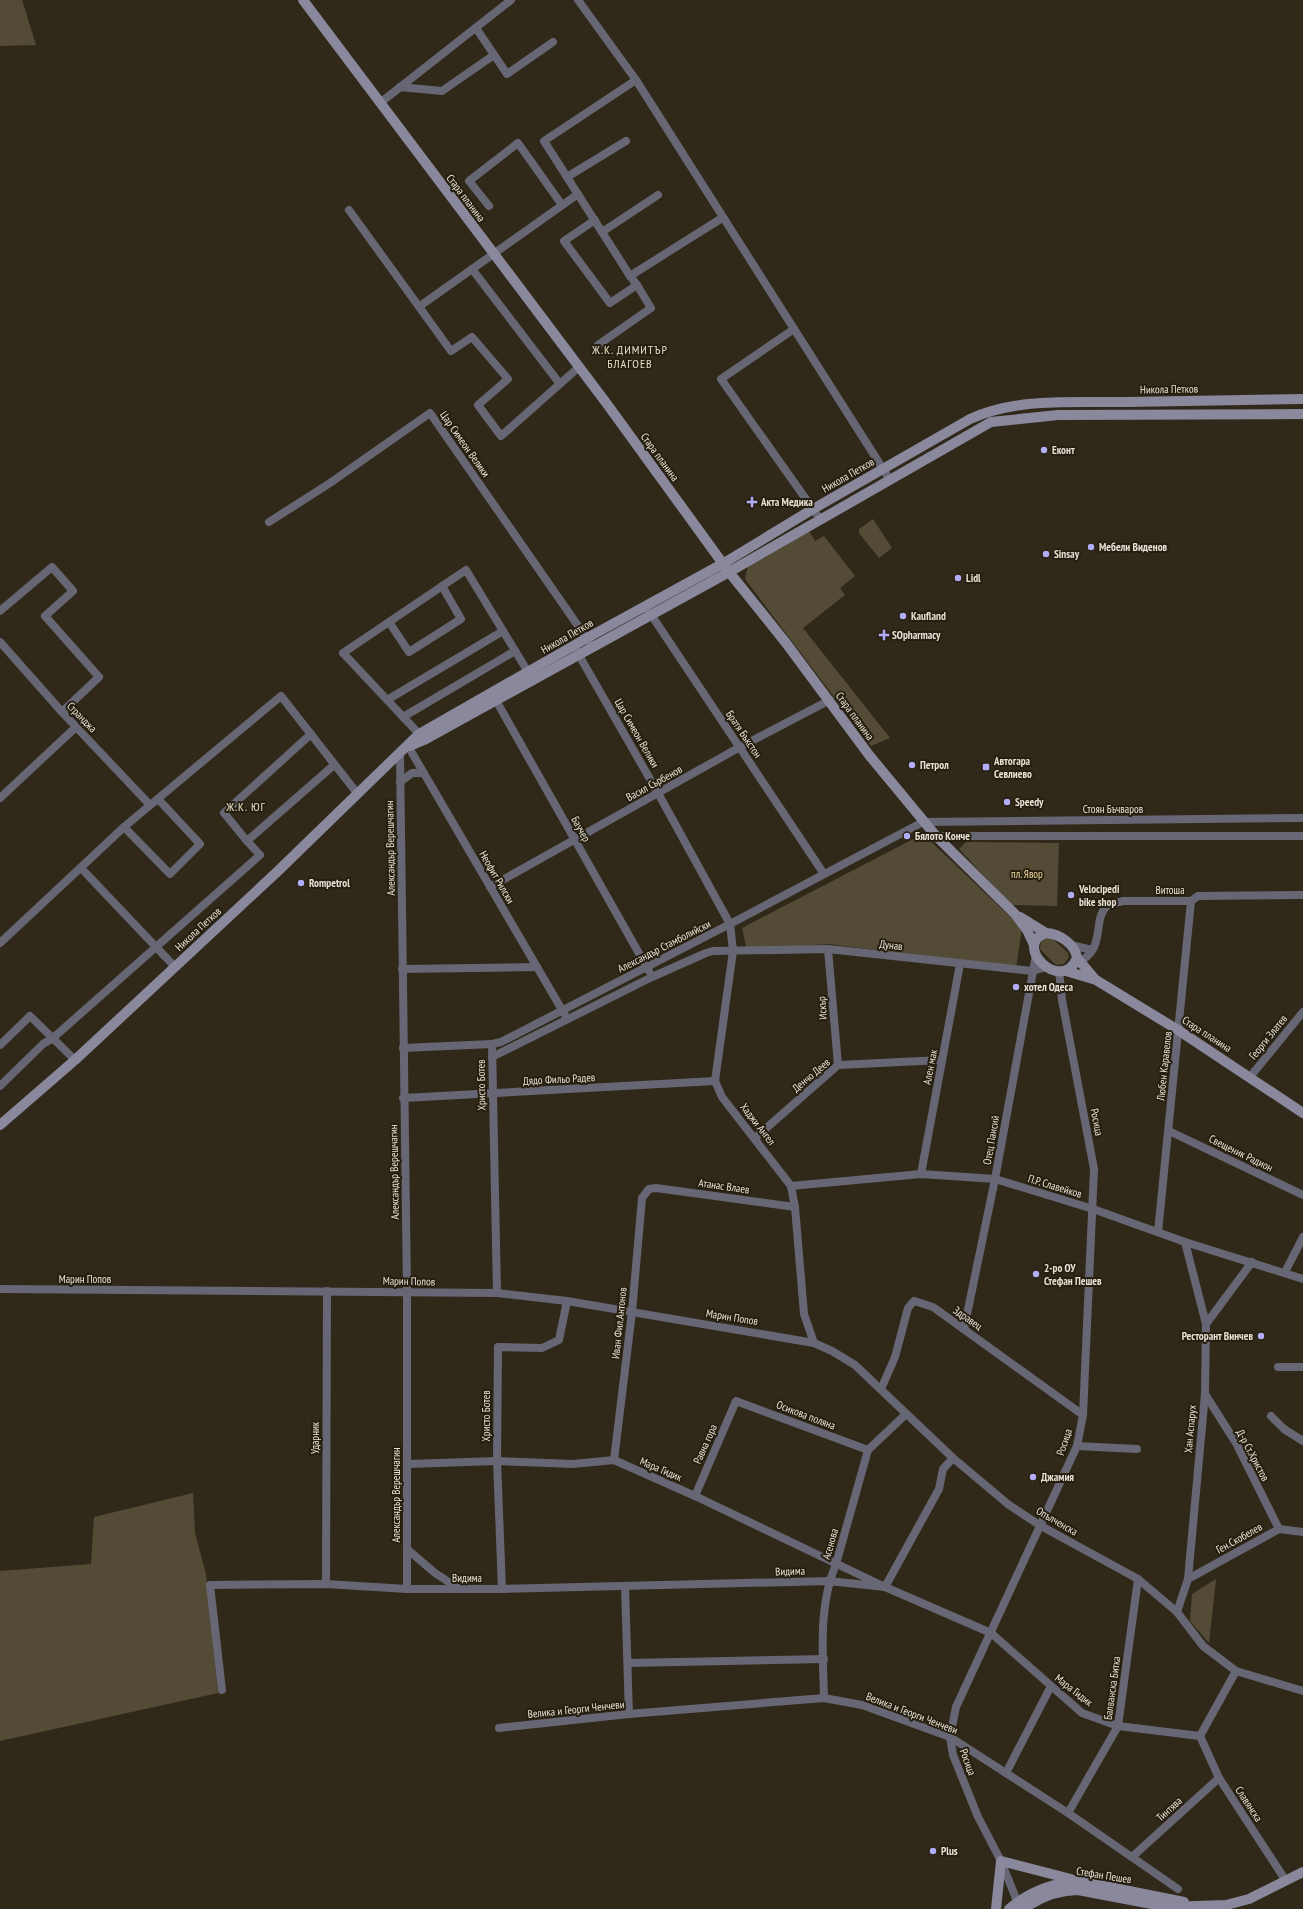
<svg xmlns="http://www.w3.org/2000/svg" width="1303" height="1909" viewBox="0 0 1303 1909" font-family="'PT Sans Narrow',sans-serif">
<rect width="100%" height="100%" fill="#302919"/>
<g fill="#544b36">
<polygon points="0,0 22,0 36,45 0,46"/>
<polygon points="873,519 892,548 879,558 859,533 859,529"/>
<polygon points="809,531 815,541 824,536 855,576 840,588 845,595 803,628 890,738 871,746 745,579 748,566"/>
<polygon points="923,834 1022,928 1016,968 829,944 747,950 742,928"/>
<polygon points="966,842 1059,843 1057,906 1011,905 959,849"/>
<polygon points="1046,938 1052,938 1068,953 1069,957 1064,964 1056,965 1040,949 1041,942"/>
<polygon points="193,1493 195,1533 206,1574 218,1693 0,1741 0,1571 91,1564 94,1517"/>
<polygon points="1216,1579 1209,1643 1190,1621 1192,1594"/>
</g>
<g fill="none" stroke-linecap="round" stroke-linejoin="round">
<g stroke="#676674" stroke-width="8">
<polyline points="578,0 636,80 890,480"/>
<polyline points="476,28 507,74 553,42"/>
<polyline points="636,80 544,141 630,276 722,218"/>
<polyline points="400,87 442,91 494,55"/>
<polyline points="380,103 511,0"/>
<polyline points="567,177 626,141"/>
<polyline points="489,206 469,181 518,143 562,205"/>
<polyline points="349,210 451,351 472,337 508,379 478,405 501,436 579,367"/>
<polyline points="595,220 564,241 610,303 637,285 630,276"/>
<polyline points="602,232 658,195"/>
<polyline points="472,269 560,384"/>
<polyline points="420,306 578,194"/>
<polyline points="794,329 721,379 820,519"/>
<polyline points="598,345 651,308 637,285"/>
<polyline points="269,522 330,483 430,413 590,643"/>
<polyline points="648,610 824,874"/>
<polyline points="0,611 52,567 73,591 45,616 99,677 62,712"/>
<polyline points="389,622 409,652 461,619 442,586"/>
<polyline points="0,642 62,712 150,805"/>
<polyline points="576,650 658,793 730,924 733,951 715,1081 722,1097 791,1186 795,1207 804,1314 814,1343"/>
<polyline points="493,695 649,971"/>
<polyline points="387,700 503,631"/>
<polyline points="403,717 515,651"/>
<polyline points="422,737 343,653 466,570 528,672"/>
<polyline points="408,746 565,1015"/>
<polyline points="400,754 407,1292 407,1589"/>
<polyline points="400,782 412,773 423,773"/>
<polyline points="0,798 76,727"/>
<polyline points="124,827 170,874 200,844 158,799"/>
<polyline points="936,836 1303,836"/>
<polyline points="247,841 224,813 311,734"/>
<polyline points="81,868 175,967"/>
<polyline points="490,887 740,747 830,700"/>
<polyline points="0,943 124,827 281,696 357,793"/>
<polyline points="1071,945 1092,950"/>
<polyline points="828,949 838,1065"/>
<path d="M1076,963c31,-12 16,-42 30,-56 4,-4 12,-4 17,-6h68l7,-5 105,-1"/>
<polyline points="402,969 537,967"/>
<polyline points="492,1044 497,1293"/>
<polyline points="0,1045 30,1016 75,1060"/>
<polyline points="403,1048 492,1044 501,1042 730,924 923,822 1303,818"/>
<polyline points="492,1057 652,977 706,953 713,951 828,949 1033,971 1046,967"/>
<polyline points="1250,1077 1303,1012"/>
<polyline points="0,1086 43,1044 53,1038 260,855 247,841 334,765"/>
<polyline points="403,1098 715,1081"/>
<polyline points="1169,1131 1303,1195"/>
<polyline points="755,1138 838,1065 942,1060"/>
<polyline points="921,1174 960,964"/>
<polyline points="791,1186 921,1174 995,1179 1093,1209 1185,1242 1303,1279"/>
<polyline points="1158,1232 1191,901"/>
<polyline points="1185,1242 1206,1324"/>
<polyline points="1285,1272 1303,1237"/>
<polyline points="0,1289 497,1293 567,1301 814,1343 832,1351 855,1365 953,1458 1009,1505 1041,1526 1138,1579 1177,1612 1203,1646 1236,1671 1303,1691"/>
<polyline points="964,1329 995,1179 1036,955"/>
<polyline points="1278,1367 1303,1367"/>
<polyline points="881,1389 895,1357 908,1308 914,1301 933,1307 1083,1415"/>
<polyline points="1205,1394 1236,1443 1279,1529"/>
<polyline points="1271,1416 1284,1429 1303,1441"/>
<polyline points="1077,1446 1137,1449"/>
<polyline points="614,1460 632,1312 642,1198 649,1189 656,1188 795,1207"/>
<polyline points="407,1464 497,1461 573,1464 614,1460 695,1496 885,1587 939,1489 943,1469 953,1458"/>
<polyline points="695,1496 736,1401 868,1450"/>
<polyline points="407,1549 435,1573 458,1588"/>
<polyline points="1188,1579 1279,1529 1303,1532"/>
<polyline points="326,1584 327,1291"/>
<polyline points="625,1586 629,1714"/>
<polyline points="502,1589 497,1461 498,1347 542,1348 559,1340 567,1301"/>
<polyline points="1177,1612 1188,1579 1205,1394 1206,1324 1252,1262"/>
<polyline points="628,1663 824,1659"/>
<polyline points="222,1690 210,1585 326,1584 407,1589 502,1589 829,1581 885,1587 991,1633 1082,1713 1118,1726 1200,1736 1236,1671"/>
<path d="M824,1698c-1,-44 -6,-92 12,-134l32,-114 38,-36"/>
<polyline points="499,1728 629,1714 824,1698 862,1705 950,1737 1068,1813 1178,1889"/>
<polyline points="1200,1736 1219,1778 1286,1881"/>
<polyline points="1006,1773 1051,1686"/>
<polyline points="1068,1813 1118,1726 1138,1579"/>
<polyline points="1132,1857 1219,1778"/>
<polyline points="1019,1906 1001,1861 978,1817 953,1755 950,1737 956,1707 1077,1446 1083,1415 1094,1169 1062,1000 1059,970"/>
</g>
<g stroke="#89889d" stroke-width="10">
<polyline points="303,0 607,404 729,572 786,643 869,755 936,836 1015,914 1027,930 1034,945"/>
<polyline points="410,746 424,740 729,572 991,422 1058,415 1303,414"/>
<polyline points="1020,917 1046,933"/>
<path d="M1046,933c14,1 29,11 31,25 -15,37 -66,-13 -31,-25z"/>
<polyline points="1077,958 1094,978"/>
<polyline points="1066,971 1096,980 1178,1030 1303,1113"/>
<path d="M0,1125l75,-65 203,-189 141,-137 168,-96 137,-75 89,-54 157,-90c48,-22 105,-16 157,-17 59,-1 117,-2 176,-3"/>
<polyline points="996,1909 1001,1861 1071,1879"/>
<path d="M1009,1909c21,-18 43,-26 70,-28l105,21"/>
<path d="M1023,1909c16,-11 35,-19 55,-19l89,17 59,-2 23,-6 54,-27"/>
</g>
</g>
<g fill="#b2adf9" stroke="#261f0f" stroke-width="1.5">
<circle cx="1044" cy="450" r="4"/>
<path d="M750 496h4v4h4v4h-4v4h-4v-4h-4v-4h4z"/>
<circle cx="1091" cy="547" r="4"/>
<circle cx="1046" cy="554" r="4"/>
<circle cx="958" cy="578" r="4"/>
<circle cx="903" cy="616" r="4"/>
<path d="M882 629h4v4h4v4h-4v4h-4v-4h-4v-4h4z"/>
<circle cx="912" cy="765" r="4"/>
<rect x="982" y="763" width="8" height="8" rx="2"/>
<circle cx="1007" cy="802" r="4"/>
<circle cx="907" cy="836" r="4"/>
<circle cx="301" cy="883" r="4"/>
<circle cx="1071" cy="895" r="4"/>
<circle cx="1016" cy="987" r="4"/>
<circle cx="1036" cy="1274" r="4"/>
<circle cx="1261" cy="1336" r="4"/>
<circle cx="1033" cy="1477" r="4"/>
<circle cx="933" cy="1851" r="4"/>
</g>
<g text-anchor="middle" stroke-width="4" stroke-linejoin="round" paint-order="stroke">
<g font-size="11" fill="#e6e1d7" stroke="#261f0f">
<text transform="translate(466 198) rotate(53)" y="4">Стара планина</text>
<text transform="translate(1169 389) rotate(-1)" y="4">Никола Петков</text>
<text transform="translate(465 444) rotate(55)" y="4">Цар Симеон Велики</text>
<text transform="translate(660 457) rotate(54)" y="4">Стара планина</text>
<text transform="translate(848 475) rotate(-30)" y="4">Никола Петков</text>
<text transform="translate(567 636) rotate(-30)" y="4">Никола Петков</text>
<text transform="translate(855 716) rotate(54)" y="4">Стара планина</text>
<text transform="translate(82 717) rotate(46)" y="4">Странджа</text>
<text transform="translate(637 733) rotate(60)" y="4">Цар Симеон Велики</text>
<text transform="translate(744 734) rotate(56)" y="4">Братя Бъкстон</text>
<text transform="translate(654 783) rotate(-29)" y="4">Васил Сърбенов</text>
<text x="1113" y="813">Стоян Бъчваров</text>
<text transform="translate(581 829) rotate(61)" y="4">Баучер</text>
<text transform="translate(390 848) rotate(-91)" y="4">Александър Верешчагин</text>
<text transform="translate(497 877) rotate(60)" y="4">Неофит Рилски</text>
<text x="1170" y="894">Витоша</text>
<text transform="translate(198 929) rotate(-43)" y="4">Никола Петков</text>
<text transform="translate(891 945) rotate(6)" y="4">Дунав</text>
<text transform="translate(664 946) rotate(-27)" y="4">Александър Стамболийски</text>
<text transform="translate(822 1008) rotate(-95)" y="4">Искър</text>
<text transform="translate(1207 1034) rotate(33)" y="4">Стара планина</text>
<text transform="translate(1268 1037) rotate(-51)" y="4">Георги Златев</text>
<text transform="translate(1164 1066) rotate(-84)" y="4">Любен Каравелов</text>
<text transform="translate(930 1067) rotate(-79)" y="4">Ален мак</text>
<text transform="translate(811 1075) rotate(-40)" y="4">Денчо Деев</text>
<text transform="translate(559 1079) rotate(-3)" y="4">Дядо Фильо Радев</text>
<text transform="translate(481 1085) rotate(-91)" y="4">Христо Ботев</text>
<text transform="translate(1097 1122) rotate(79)" y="4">Росица</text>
<text transform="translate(758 1124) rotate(52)" y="4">Хаджи Ангел</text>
<text transform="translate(991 1140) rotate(-80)" y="4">Отец Паисий</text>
<text transform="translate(1241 1153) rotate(26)" y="4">Свещеник Радион</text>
<text transform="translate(394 1172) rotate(-91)" y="4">Александър Верешчагин</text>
<text transform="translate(724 1186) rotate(8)" y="4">Атанас Влаев</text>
<text transform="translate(1055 1186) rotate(17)" y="4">П.Р. Славейков</text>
<text x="85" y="1283">Марин Попов</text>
<text transform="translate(409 1281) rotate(1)" y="4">Марин Попов</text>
<text transform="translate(732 1317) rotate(9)" y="4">Марин Попов</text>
<text transform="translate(968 1318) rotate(35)" y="4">Здравец</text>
<text transform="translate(619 1323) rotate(-84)" y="4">Иван Фил.Антонов</text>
<text transform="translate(806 1415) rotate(21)" y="4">Осикова поляна</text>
<text transform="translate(486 1416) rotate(-90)" y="4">Христо Ботев</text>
<text transform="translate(1190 1429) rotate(-85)" y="4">Хан Аспарух</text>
<text transform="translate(315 1438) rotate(-90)" y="4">Ударник</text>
<text transform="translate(1064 1442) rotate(-72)" y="4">Росица</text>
<text transform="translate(705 1444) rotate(-66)" y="4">Равна гора</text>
<text transform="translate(1253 1455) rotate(62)" y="4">Д-р Ст.Христов</text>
<text transform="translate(661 1469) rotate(23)" y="4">Мара Гидик</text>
<text transform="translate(396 1495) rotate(-90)" y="4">Александър Верешчагин</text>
<text transform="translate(1057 1521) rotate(30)" y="4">Опълченска</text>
<text transform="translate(1239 1538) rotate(-29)" y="4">Ген.Скобелев</text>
<text transform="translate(830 1544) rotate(-74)" y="4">Асенова</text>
<text transform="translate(790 1571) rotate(-2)" y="4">Видима</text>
<text x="467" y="1582">Видима</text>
<text transform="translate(1112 1688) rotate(-82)" y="4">Балванска Битка</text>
<text transform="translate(1074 1690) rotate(38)" y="4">Мара Гидик</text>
<text transform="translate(576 1709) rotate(-6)" y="4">Велика и Георги Ченчеви</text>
<text transform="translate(912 1713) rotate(21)" y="4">Велика и Георги Ченчеви</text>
<text transform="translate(968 1762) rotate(70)" y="4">Росица</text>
<text transform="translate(1249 1804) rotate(57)" y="4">Славянска</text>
<text transform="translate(1169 1809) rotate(-42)" y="4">Тинтява</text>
<text transform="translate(1104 1875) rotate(9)" y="4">Стефан Пешев</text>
</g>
<g font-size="11" font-weight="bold" fill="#e6e1d7" stroke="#261f0f" text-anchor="start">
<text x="1052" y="454">Еконт</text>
<text x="761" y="506">Акта Медика</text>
<text x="1099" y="551">Мебели Виденов</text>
<text x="1054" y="558">Sinsay</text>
<text x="966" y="582">Lidl</text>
<text x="911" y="620">Kaufland</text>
<text x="892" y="639">SOpharmacy</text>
<text x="994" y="765">Автогара<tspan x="994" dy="13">Севлиево</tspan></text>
<text x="920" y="769">Петрол</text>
<text x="1015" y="806">Speedy</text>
<text x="915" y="840">Бялото Конче</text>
<text x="309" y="887">Rompetrol</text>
<text x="1079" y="893">Velocipedi<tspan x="1079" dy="13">bike shop</tspan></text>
<text x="1024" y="991">хотел Одеса</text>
<text x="1044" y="1272">2-ро ОУ<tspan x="1044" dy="13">Стефан Пешев</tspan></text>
<text x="1253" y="1340" text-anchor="end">Ресторант Винчев</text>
<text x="1041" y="1481">Джамия</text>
<text x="941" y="1855">Plus</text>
</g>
<g font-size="11" fill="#f2d9a2" stroke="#261f0f">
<text x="1027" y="878">пл. Явор</text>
</g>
<g font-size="12" letter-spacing="1" fill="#e6ddc8" stroke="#261f0f">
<text x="630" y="354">Ж.К. ДИМИТЪР<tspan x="630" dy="14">БЛАГОЕВ</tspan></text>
<text x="246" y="811">Ж.К. ЮГ</text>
</g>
</g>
</svg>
